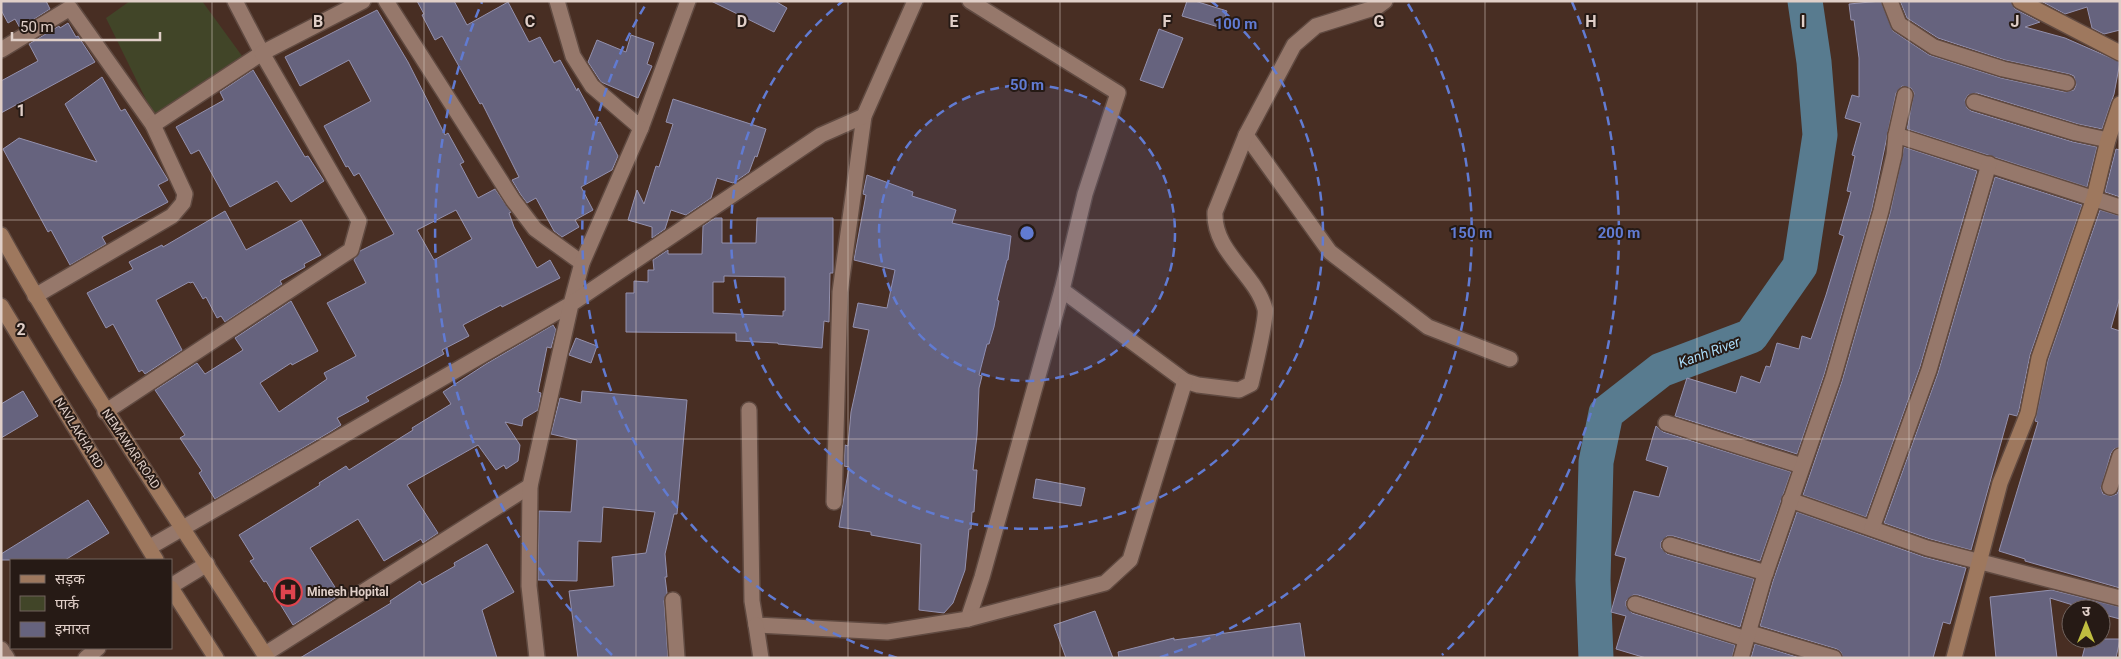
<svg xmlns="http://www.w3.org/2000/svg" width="2121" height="659" viewBox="0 0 2121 659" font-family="Roboto,'Noto Sans Devanagari',sans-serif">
<rect width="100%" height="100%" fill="#482e23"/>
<polygon fill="#414528" points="130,1 202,1 245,60 155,118 106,18"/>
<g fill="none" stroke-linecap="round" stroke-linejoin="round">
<polyline stroke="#587b8f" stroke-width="35" points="1596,658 1593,580 1596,462 1606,413 1661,370 1751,336 1800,266 1820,135 1814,62 1805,1"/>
</g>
<g fill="#66637e" stroke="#9491ae" fill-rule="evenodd">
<polygon points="1,1 46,1 50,9 20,28 15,19 8,23 1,10"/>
<polygon points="417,1 454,1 467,25 508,2 529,42 540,37 554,63 560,60 577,91 578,88 597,123 600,122 618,156 612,170 581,187 593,210 575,220 579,227 562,237 554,231 536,198 527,203 521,195 512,180 519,177 482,103 480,104 442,36 435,40 422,15 424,14"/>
<polygon points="711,1 775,1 787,8 774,32"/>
<polygon points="1187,1 1195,1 1227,11 1222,28 1182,16"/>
<polygon points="1881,1 1893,31 1929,55 2001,78 2065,92 2074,90 2076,85 2074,76 2069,74 2005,60 1938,38 1907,18 1900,1 2011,1 2015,9 2040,22 2025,27 2065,38 2120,62 2114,94 2102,129 2078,124 1977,93 1968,95 1965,100 1967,108 1971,111 2073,142 2097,147 2087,187 1907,129 1914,93 1911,88 1902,86 1896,93 1872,209 1824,375 1797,454 1675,416 1687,378 1736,393 1741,376 1760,383 1766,366 1770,367 1777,343 1799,349 1802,336 1811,339 1826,295 1844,236 1839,234 1851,192 1847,191 1855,156 1852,155 1861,123 1845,118 1852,95 1859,97 1859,58 1854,20 1851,20 1849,4"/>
<polygon points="2041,1 2120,1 2120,30 2104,34 2092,28 2087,7 2065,14"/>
<path d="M377,10l31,52 37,73 3,-2 16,29 -4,2 18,34 17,-9 16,23 -2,1 5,14 23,41 13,-8 10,18 -58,29 -1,-2 -38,20 6,11 -27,14 2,4 -78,43 3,4 -32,17 4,7 -11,7 -115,67 -16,-26 3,-2 -22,-33 5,-3 -30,-45 42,-27 8,11 38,-24 -8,-12 56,-37 27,50 -26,14 -1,-2 -31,20 19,29 48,-33 -3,-6 32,-17 -29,-53 39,-20 -12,-23 6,-9 34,-17 -35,-61 -5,3 -6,-10 -2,1 -22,-41 47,-25 -22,-41 -49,26 -15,-29zM456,210l16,29 -38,21 -17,-30z"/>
<polygon points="68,23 76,37 78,36 95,62 1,113 1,81 38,61 29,44 59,26 60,28"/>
<polygon points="1159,29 1183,38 1163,88 1140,80"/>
<polygon points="631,35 654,43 647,64 652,66 638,98 601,82 588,62 597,40 626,52"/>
<polygon points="253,70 305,157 308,156 324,181 291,202 277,181 230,207 199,150 191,154 176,127 224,100 220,92"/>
<polygon points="102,77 121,111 125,109 168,180 158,185 168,202 102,237 106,244 70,265 51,230 48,232 3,149 19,138 97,162 65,104"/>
<polygon points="673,99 766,129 757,157 755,156 749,172 733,183 717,178 711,198 686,215 671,210 665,229 652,238 652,227 628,220 637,190 644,204 656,166 659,167 673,124 666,122"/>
<polygon points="1904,147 1977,171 1920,367 1866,517 1803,495 1842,381 1890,213"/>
<polygon points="2116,149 2120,150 2120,197 2105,192"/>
<polygon points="867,175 913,192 912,196 956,210 952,223 1011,236 1008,260 1007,260 997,300 999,301 994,327 989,344 987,344 979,375 982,376 979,388 977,435 973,470 977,470 975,497 974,512 972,512 971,529 969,529 965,570 953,603 944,613 919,610 921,544 871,535 871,532 839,527 849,467 844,466 845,445 848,446 851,412 869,330 853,327 858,303 887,308 895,270 854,260 866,195 863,194"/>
<polygon points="1995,177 2082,205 2030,355 2019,410 2017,416 2009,414 1971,550 1930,539 1884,523 1938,373"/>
<polygon points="2100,210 2120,216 2120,297 2111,328 2120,331 2120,447 2114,449 2111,453 2101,488 2103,494 2111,496 2117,494 2120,487 2120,588 2025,561 2025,559 1999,551 2038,422 2035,421 2048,360"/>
<polygon points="225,211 246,250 301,220 321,255 304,264 305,267 280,281 282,284 225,322 221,316 217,318 206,297 203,299 193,282 190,283 189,282 156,300 182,350 145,374 142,370 139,372 113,324 106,328 87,293 133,269 129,262 162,245 163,247"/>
<path d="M715,218h7v25h34l1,-25h76v55h-3l-1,49 -5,-1 -2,27 -44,-4v-1l-42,-2v-8l-110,-1v-39h8v-12l14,1v-12h6l-1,-10 15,-10v4h34l1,-28zM724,276l61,1v34h-2v5l-70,-3v-31h11z"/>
<polygon points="553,325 556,330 551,348 547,347 538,392 541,393 538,410 523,419 522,426 505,422 520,445 518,461 506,469 504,465 496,470 478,445 407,485 438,533 423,543 421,539 384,561 358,519 310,548 340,595 293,625 266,581 264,582 250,561 254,559 239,535 320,485 319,483 346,466 349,470 413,430 412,428 451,404 443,392 486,364"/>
<polygon points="576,338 597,346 591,363 569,355"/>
<polygon points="23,391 38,416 1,438 1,404"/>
<polygon points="582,391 687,400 677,514 674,514 665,554 667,577 665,577 667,593 664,601 668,658 578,658 569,591 614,586 612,557 646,553 655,512 603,507 601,542 578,541 577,581 538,580 539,511 571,512 577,440 551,434 560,398 581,403"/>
<polygon points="1656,426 1663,432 1791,472 1760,561 1673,536 1667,536 1661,542 1661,548 1667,554 1754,579 1740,627 1638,595 1633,595 1626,601 1626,606 1632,613 1735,645 1732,658 1646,658 1616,649 1626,616 1611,612 1626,558 1615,555 1634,491 1659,497 1668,467 1646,460"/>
<polygon points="1036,479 1085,488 1081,506 1033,498"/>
<polygon points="88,500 109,533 65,560 1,560 1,554"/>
<polygon points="1797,512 1924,557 1966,568 1950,624 1943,622 1933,658 1843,658 1841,652 1837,649 1760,626 1773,581"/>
<polygon points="487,544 514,592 482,610 497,658 300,658 391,603 390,601 420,581 422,585 455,566 454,563"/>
<polygon points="2052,590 2120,607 2120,619 2101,614 2101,609 2086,609 2050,598 2057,658 1996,658 1990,597"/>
<polygon points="1095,611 1113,658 1066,658 1054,625"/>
<polygon points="1300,623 1305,658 1119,658 1118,652 1174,638 1174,640"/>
<polygon points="2087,639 2120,639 2116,658 2082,658"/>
<polygon points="1755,644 1800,658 1751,658"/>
</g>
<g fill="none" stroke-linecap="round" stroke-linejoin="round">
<defs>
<g id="street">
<polyline points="386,1 513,200 535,229 582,263"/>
<polyline points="557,1 573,56 592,86 641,128 688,1"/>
<polyline points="1385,1 1377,7 1316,26 1294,45 1246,135 1330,252 1428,327 1510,359"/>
<polyline points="1890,1 1899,24 1934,47 2003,69 2067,83"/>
<polyline points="1,50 70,8 153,125 185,194 183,203 172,216 35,296"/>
<polyline points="1974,102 2076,133 2108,140"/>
<polyline points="153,125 262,53 235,1"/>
<polyline points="1896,135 2120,207"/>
<path d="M1062,290l123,91 13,4 41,5 12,-6c3,-13 16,-66 14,-75 -9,-35 -52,-57 -50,-97l31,-77"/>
<polyline points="749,410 752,601 756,625 887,632 968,619 982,577 1062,290 1085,194 1118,93 970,1"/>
<polyline points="105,412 351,250 359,221 262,53 363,1"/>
<polyline points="1666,423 1802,466"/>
<polyline points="2110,487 2120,456"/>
<polyline points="1790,500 1927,548 2120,598"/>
<polyline points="834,502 840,292 864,116 915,1"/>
<polyline points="1872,528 1929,370 1989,164"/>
<polyline points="1670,545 1766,573"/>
<polyline points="150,547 571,304 582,263 641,128"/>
<polyline points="171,586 207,564"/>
<polyline points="673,600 677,658"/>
<polyline points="1635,604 1746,639"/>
<polyline points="968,619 1105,583 1130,560 1185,381"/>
<polyline points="756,625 761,658"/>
<polyline points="1750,633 1834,658"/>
<polyline points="1,649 7,658"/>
<polyline points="265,654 530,486"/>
<polyline points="86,658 98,648"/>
<polyline points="537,658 529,586 530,486 571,304 821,135 864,116"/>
<polyline points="1741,658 1764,578 1833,378 1881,211 1894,155 1896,135 1905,95"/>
</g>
<g id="secondary">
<polyline points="2020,1 2120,53"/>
<path d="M1,235c81,146 176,283 266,423"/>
<polyline points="1,306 156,560"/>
<polyline points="171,588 216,658"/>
<polyline points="1954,658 2000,483 2028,413 2039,358 2094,198 2108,140 2120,104"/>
</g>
</defs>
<use href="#street" stroke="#604a41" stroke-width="18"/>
<use href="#secondary" stroke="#604a41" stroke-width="18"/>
<use href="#street" stroke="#96786b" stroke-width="15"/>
<use href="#secondary" stroke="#9e785e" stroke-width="15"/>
</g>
<path fill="none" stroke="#e0cfc8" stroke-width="1" stroke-opacity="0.55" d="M212,1v657M424,1v657M636,1v657M848,1v657M1060,1v657M1273,1v657M1485,1v657M1697,1v657M1909,1v657M1,220h2119M1,439h2119"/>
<circle cx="1027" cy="233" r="148" fill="#617bd2" fill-opacity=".12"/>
<g fill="none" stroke="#617bd2" stroke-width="2.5" stroke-dasharray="9 6">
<circle cx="1027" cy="233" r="148"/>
<path d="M1211 1A296 296 0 1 1 843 1"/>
<path d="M897 658A444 444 0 0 1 646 4M1408 4A444 444 0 0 1 1157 658"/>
<path d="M612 655A592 592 0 0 1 482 2M1572 2A592 592 0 0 1 1442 655"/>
</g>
<defs>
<symbol id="hospital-ring" viewBox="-11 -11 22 22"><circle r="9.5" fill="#261a15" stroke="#e0444e" stroke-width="1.5"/><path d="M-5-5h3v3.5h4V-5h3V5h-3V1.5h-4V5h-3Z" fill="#e0444e"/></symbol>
</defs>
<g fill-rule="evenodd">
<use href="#hospital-ring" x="272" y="576" width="32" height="32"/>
</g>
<g text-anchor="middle" stroke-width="4" stroke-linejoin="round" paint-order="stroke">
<g font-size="12" fill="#e0cfc8" stroke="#261a15">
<text transform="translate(79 433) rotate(58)" y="4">NAVLAKHA RD</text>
<text transform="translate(131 449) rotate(56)" y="4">NEMAWAR ROAD</text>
</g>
<g font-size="12" font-weight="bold" fill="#e0cfc8" stroke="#261a15" text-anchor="start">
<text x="307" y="596">Minesh Hopital</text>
</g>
<g font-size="14" font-style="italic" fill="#a9daf7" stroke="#261a15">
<text transform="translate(1709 352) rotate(-20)" y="5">Kanh River</text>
</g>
</g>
<g font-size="16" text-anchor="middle" font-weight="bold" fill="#e0cfc8" stroke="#261a15" stroke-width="4" stroke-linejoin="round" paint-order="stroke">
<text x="318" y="27">B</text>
<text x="530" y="27">C</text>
<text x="742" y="27">D</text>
<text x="954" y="27">E</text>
<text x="1167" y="27">F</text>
<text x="1379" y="27">G</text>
<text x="1591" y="27">H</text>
<text x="1803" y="27">I</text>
<text x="2015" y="27">J</text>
<text x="21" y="116">1</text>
<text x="21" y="335">2</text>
</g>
<circle cx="1027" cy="233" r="8" fill="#617bd2" stroke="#261a15" stroke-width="2.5"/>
<g font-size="15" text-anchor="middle" font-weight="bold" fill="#617bd2" stroke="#261a15" stroke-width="4" stroke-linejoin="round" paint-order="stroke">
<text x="1236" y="29">100 m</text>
<text x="1027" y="90">50 m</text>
<text x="1471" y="238">150 m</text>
<text x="1619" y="238">200 m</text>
</g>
<rect width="2121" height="659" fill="none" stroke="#e0cfc8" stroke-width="5"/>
<rect x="10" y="559" width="162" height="90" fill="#261a15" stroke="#70625d"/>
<rect x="20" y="575" width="25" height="8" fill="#9e785e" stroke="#70625d"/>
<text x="55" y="584" font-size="15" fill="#e0cfc8">सड़क</text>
<rect x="20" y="596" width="25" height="15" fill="#414528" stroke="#70625d"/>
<text x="55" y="609" font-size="15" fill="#e0cfc8">पार्क</text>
<rect x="20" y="622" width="25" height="15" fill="#66637e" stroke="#70625d"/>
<text x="55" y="634" font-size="15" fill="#e0cfc8">इमारत</text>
<g transform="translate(2086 624)"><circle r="24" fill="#261a15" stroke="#70625d"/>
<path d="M0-4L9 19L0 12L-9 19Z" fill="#c0be40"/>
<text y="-8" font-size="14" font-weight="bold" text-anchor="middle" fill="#e0cfc8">उ</text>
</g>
<path d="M12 32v8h148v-8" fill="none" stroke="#e0cfc8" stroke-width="2.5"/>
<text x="20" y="32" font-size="15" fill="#e0cfc8" stroke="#261a15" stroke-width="4" paint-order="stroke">50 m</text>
</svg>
